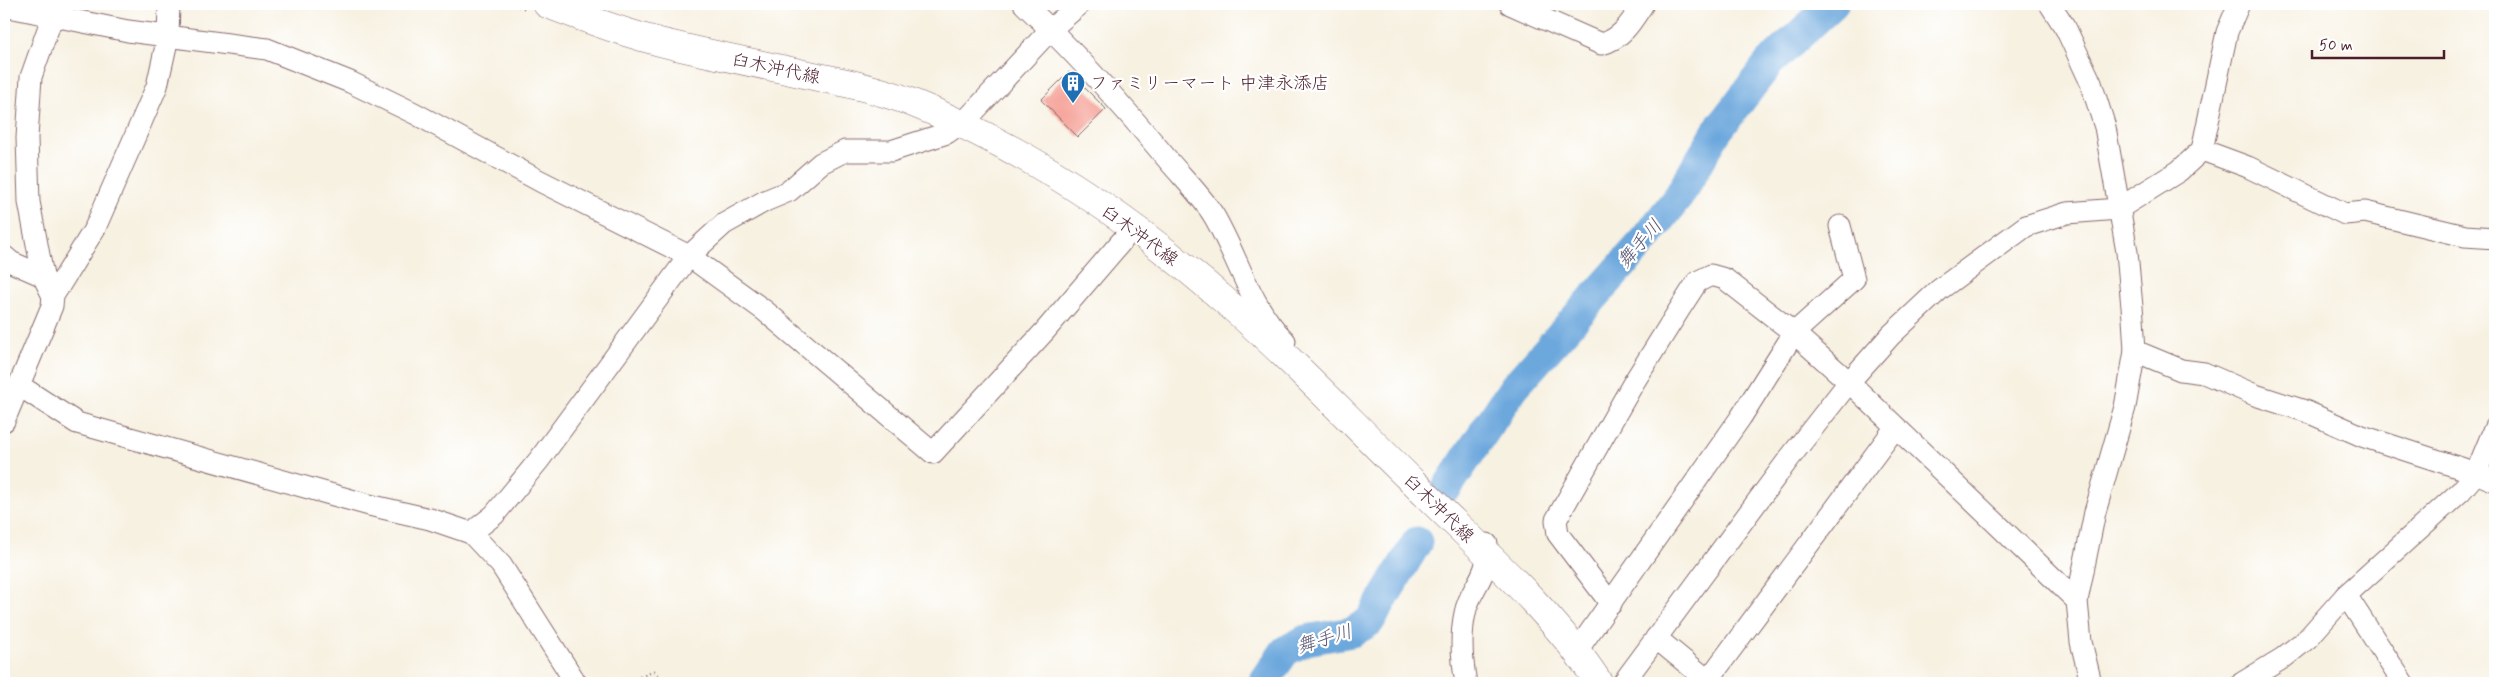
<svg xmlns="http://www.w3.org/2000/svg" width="2499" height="687" viewBox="0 0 2499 687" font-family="Mynerve,'Klee One',sans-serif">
<rect width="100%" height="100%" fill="#fff"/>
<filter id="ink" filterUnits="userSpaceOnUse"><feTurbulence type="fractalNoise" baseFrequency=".02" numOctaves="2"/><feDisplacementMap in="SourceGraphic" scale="10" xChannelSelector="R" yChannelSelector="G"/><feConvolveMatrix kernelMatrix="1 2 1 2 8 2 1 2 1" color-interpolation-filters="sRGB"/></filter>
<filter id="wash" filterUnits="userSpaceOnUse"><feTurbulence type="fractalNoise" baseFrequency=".0096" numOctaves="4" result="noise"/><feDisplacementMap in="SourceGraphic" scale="20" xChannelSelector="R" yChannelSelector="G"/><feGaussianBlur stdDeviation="1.12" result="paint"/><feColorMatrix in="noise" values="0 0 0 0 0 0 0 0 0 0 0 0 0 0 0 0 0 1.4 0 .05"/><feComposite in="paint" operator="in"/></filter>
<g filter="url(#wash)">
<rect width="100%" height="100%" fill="#f7f1e1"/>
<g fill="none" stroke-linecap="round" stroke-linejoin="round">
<g stroke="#6da8dd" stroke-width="31">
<polyline points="1448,486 1514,387 1643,242 1679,196 1717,131 1769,63 1833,4"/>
<polyline points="1263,683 1285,651 1306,640 1352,632 1369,622 1417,542"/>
</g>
</g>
<g id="blocks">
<polygon fill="#f49b91" points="1069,72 1106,109 1078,137 1041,100"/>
</g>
</g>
<g filter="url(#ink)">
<use href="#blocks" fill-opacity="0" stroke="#87686b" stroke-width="1"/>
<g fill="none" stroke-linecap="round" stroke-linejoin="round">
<defs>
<g id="street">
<path d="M1024,4c52,49 99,102 144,156 15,18 34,36 46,56 24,41 36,91 71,125"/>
<path d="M1510,4l91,40c21,-5 31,-23 42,-40"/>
<polyline points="2050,4 2066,29 2091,83 2105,127 2127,252 2133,318 2135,351 2125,407 2095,512 2077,601 2081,642 2091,683"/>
<polyline points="4,6 128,31 267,49 350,82 414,113 540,181 689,256 765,311 933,453 1044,332 1133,228"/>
<polyline points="2202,150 2227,32 2239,4"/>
<polyline points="4,256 11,262 43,276"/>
<polyline points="53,296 43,276 29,202 27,138 31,77 53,15"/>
<polyline points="2135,351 2181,370 2204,373 2255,395 2305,411 2362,436 2476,473 2495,481"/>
<polyline points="20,386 77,423 369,505 430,519 471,533 501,565 576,683"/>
<polyline points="4,421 52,306 53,296 95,228 157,86 168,37 169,4"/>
<polyline points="471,533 494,515 539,460 689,256 724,224 765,201 789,191 821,163 845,151 891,151 947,133 968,118 1051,29 1080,4"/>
<polyline points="2346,595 2403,683"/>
<polyline points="1611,604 1558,534 1556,520 1634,382 1679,310 1697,282 1711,275 1725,279 1794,333 1849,382 2077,601"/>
<polyline points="1656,638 1711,683"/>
<polyline points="1576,652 1741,417 1794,333 1854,279 1840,226"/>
<path d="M1466,683c-4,-22 -6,-47 -1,-70 5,-26 26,-38 22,-69"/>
<polyline points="1623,683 1788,460 1849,382 1891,335 1939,290 2026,226 2067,213 2118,209 2179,171 2202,150 2248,167 2345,214 2365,212 2465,236 2495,238"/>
<polyline points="1706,683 1895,428"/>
<polyline points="2242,683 2283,658 2308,638 2346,595 2461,491 2476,473 2495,427"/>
</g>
<path id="secondary" d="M547,4c42,16 85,32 129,42 44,10 88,19 133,29 34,7 67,14 99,26 123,48 233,125 331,212 61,54 117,114 176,171 62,62 136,125 184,199"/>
</defs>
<use href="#street" stroke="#87686b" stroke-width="23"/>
<use href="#secondary" stroke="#87686b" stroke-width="29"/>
<g stroke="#87686b" stroke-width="3" stroke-dasharray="1 4" stroke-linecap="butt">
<polyline points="514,4 526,9"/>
<polyline points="626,683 654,671 669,683"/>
</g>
<use href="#street" stroke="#fff" stroke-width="21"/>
<use href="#secondary" stroke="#fff" stroke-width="28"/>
</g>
</g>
<defs>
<symbol id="building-pin" viewBox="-11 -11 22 30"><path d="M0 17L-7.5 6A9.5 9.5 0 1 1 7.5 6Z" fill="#1f6fb2" stroke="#fff"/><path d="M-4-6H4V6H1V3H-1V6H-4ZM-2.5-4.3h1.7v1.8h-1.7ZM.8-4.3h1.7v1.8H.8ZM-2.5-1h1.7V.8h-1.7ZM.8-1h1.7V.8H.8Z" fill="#fff"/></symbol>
</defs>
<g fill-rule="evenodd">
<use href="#building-pin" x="1059" y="69" width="28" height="38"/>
</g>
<g text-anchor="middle" stroke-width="4.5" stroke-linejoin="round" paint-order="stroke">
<g font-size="18" fill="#4a1f2b" stroke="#fff">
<text transform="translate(776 68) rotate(12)" y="6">臼木沖代線</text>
<text transform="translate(1140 235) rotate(36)" y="6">臼木沖代線</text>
<text transform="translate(1439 508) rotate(44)" y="6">臼木沖代線</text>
</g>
<g font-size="18" fill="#4a1f2b" stroke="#fff" text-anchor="start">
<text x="1090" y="89">ファミリーマート 中津永添店</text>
</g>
<g font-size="19" font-style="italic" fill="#585672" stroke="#fff">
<text transform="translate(1639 243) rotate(-49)" y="7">舞手川</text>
<text transform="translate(1324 638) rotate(-17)" y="7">舞手川</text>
</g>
</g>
<rect width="2499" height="687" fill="none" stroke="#fff" stroke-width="20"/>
<path d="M2312 50v8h132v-8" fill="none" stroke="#4a1f2b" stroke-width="2.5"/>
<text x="2319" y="50" font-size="15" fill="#4a1f2b" stroke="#ffffff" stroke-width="4" paint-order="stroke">50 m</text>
</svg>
